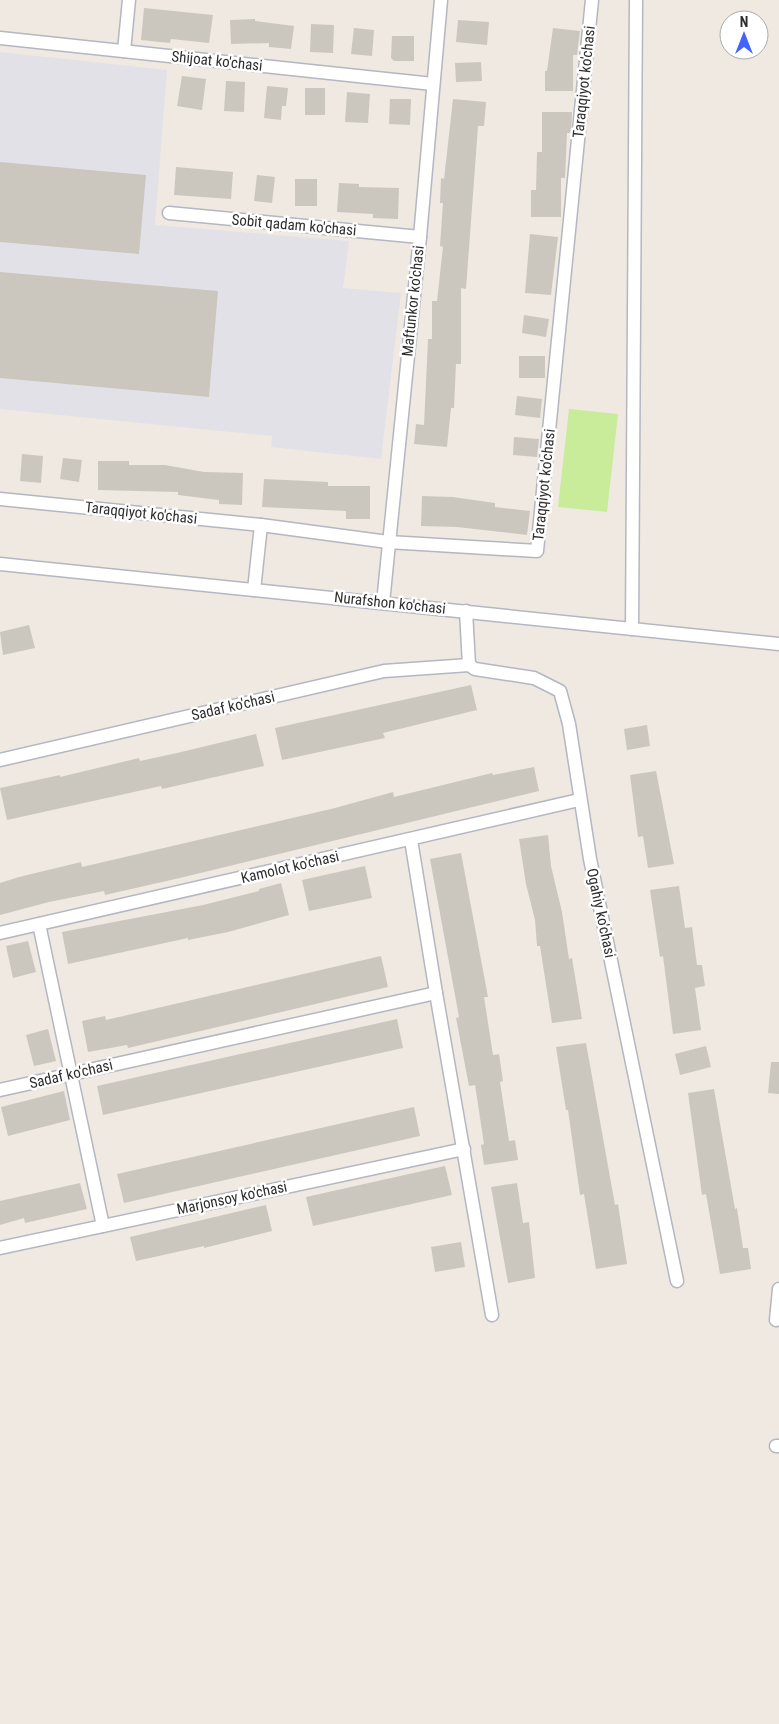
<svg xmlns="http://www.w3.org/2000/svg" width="779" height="1724" viewBox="0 0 779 1724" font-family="'Roboto Condensed',sans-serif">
<rect width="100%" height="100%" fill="#efe9e1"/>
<polygon fill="#e3e1e8" points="0,52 167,70 155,225 349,241 343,288 401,293 381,459 271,447 272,436 0,409"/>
<polygon fill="#c9ec9a" points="569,409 618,414 607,512 558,507"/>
<g fill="#cbc7bf">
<polygon points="144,8 213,15 209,43 171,39 170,43 141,40"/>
<polygon points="255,19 255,21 294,26 291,49 269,47 269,43 231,44 230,20"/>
<polygon points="458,20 489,22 487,45 456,42"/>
<polygon points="311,24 334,25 333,53 310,52"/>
<polygon points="354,28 374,30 372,56 351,54"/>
<polygon points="553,28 580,31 577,55 573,55 573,91 545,91 545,71 547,71"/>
<polygon points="392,36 414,36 414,61 394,61 391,58"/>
<polygon points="481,62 482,81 456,82 455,63"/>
<polygon points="182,76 206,79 202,110 177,106"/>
<polygon points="226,81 245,82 244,112 224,111"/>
<polygon points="267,86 288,88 286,106 282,106 281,120 264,118"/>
<rect x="305" y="88" width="20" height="27"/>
<polygon points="347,92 370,94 368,123 345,122"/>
<polygon points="390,99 411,99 410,125 389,124"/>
<polygon points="453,99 486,102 484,126 478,126 466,289 461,288 461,364 456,364 454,408 451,408 447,447 414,444 416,424 424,425 428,339 432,339 432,301 437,301 443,247 440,246 443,203 440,203 441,178 444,179"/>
<polygon points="542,112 572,112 571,133 567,133 565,178 561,178 561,217 531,217 531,190 536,190 537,152 542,152"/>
<polygon points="0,162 146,175 139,254 0,242"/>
<polygon points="176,167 233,172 231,199 174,195"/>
<polygon points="257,175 275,177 272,203 254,201"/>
<rect x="295" y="179" width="22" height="27"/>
<polygon points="339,183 359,184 359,187 399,188 398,219 373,218 373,214 337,212"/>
<polygon points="530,234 558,237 551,295 525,293"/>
<polygon points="0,272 218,291 209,397 0,378"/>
<polygon points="524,315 549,319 546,337 522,333"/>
<rect x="519" y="356" width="26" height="22"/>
<polygon points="517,396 542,399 540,418 515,415"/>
<polygon points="514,437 539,439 537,457 513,455"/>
<polygon points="22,454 43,456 41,483 20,481"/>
<polygon points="63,458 82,460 79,482 60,479"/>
<polygon points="98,461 129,461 129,465 165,465 204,472 243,473 242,505 219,504 219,500 178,495 178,492 98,490"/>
<polygon points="264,479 328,482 328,486 370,486 370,519 346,519 346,511 262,507"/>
<polygon points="422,496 453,497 495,503 495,507 530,511 527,535 457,527 421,526"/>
<polygon points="29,625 35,648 3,655 0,632"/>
<polygon points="471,685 477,710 383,733 385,738 282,760 275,728"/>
<polygon points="647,725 650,746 627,750 624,729"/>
<polygon points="256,734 264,766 162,789 161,786 7,820 0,788 60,775 60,777 139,758 140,761 177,753"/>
<polygon points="534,767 539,791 184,877 105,895 104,891 49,902 0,915 0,883 19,877 81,862 82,867 335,808 393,792 394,797 492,773 493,775"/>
<polygon points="656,771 674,864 648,868 643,836 638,837 630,775"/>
<polygon points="548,835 551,866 562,912 569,959 572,958 582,1019 552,1023 540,946 537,946 535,920 526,884 519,839"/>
<polygon points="461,853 488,997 484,997 493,1055 499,1054 503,1081 500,1082 509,1141 515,1140 518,1160 484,1165 481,1145 484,1144 475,1085 469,1086 456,1018 459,1017 430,859"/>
<polygon points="365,866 372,898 309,911 302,880"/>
<polygon points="281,883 289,915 228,932 188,940 188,938 68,964 62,932 203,905 259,891 259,889"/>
<polygon points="679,886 685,928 692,927 697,965 702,965 705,986 695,988 701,1030 673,1034 663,956 660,957 650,890"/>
<polygon points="28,941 36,972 13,978 6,946"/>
<polygon points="381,956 388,987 128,1048 127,1045 88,1052 82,1021 105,1016 106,1020"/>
<polygon points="397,1019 403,1048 103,1115 97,1086"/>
<polygon points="48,1029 56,1061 34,1066 26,1035"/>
<polygon points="586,1043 615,1205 618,1204 627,1264 596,1269 584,1194 580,1195 568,1110 566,1110 556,1047"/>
<polygon points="706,1046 711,1067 680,1075 675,1054"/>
<polygon points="771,1062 779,1062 779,1094 768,1093"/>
<polygon points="714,1089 735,1209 737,1208 743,1248 748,1248 751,1269 720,1274 706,1194 702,1195 688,1093"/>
<polygon points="64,1091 70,1120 8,1136 1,1107"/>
<polygon points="414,1107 420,1136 124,1203 117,1174"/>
<polygon points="445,1166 452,1195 313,1226 306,1197"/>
<polygon points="80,1183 87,1209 25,1223 24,1218 0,1225 0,1201"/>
<polygon points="517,1183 523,1223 529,1222 535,1278 508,1283 491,1187"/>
<polygon points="266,1205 272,1231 204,1248 204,1246 136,1261 130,1237"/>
<polygon points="461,1242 465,1267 435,1272 431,1247"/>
</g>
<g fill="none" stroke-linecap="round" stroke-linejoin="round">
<defs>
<g id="minor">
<polyline points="0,38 433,84"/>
<polyline points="124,51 129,0"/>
<polyline points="169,213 420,237"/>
<polyline points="0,499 261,525 388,542 537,551 592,0"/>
<polyline points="0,564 779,644"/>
<polyline points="254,590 261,525"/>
<polyline points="383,603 420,237 441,0"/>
<polyline points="466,611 469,665 475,669 534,678 560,691 569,724 590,859 677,1281"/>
<polyline points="632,629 636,0"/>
<polyline points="0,760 384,671 469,665"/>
<polyline points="411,840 436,993 492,1315"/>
<polyline points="39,924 103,1226"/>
<polyline points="0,933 579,800"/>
<polyline points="0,1090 436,993"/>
<polyline points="0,1248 464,1149"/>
<polyline points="776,1320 779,1289"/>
<polyline points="776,1446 779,1446"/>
</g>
</defs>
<use href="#minor" stroke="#b4b7c1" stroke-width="15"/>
<use href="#minor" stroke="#fff" stroke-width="12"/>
</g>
<g text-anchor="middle" stroke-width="5" stroke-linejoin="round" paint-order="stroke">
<g font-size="15" fill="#2e2e2e" stroke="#fff">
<text transform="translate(217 61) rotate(6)" y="5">Shijoat ko'chasi</text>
<text transform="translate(584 82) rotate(-84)" y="5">Taraqqiyot ko'chasi</text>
<text transform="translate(294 225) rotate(5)" y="5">Sobit qadam ko'chasi</text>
<text transform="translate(413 301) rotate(-84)" y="5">Maftunkor ko'chasi</text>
<text transform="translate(544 485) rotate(-84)" y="5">Taraqqiyot ko'chasi</text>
<text transform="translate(141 513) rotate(6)" y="5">Taraqqiyot ko'chasi</text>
<text transform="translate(390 603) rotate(6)" y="5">Nurafshon ko'chasi</text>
<text transform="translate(233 706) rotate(-13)" y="5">Sadaf ko'chasi</text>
<text transform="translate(290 867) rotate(-13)" y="5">Kamolot ko'chasi</text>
<text transform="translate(601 913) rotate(78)" y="5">Ogahiy ko'chasi</text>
<text transform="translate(71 1074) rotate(-13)" y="5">Sadaf ko'chasi</text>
<text transform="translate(232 1198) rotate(-12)" y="5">Marjonsoy ko'chasi</text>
</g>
</g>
<g transform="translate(744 35)"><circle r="24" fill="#ffffff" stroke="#ababab"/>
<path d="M0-4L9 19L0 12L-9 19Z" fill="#4264fb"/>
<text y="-8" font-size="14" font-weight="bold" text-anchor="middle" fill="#2e2e2e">N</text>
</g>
</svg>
